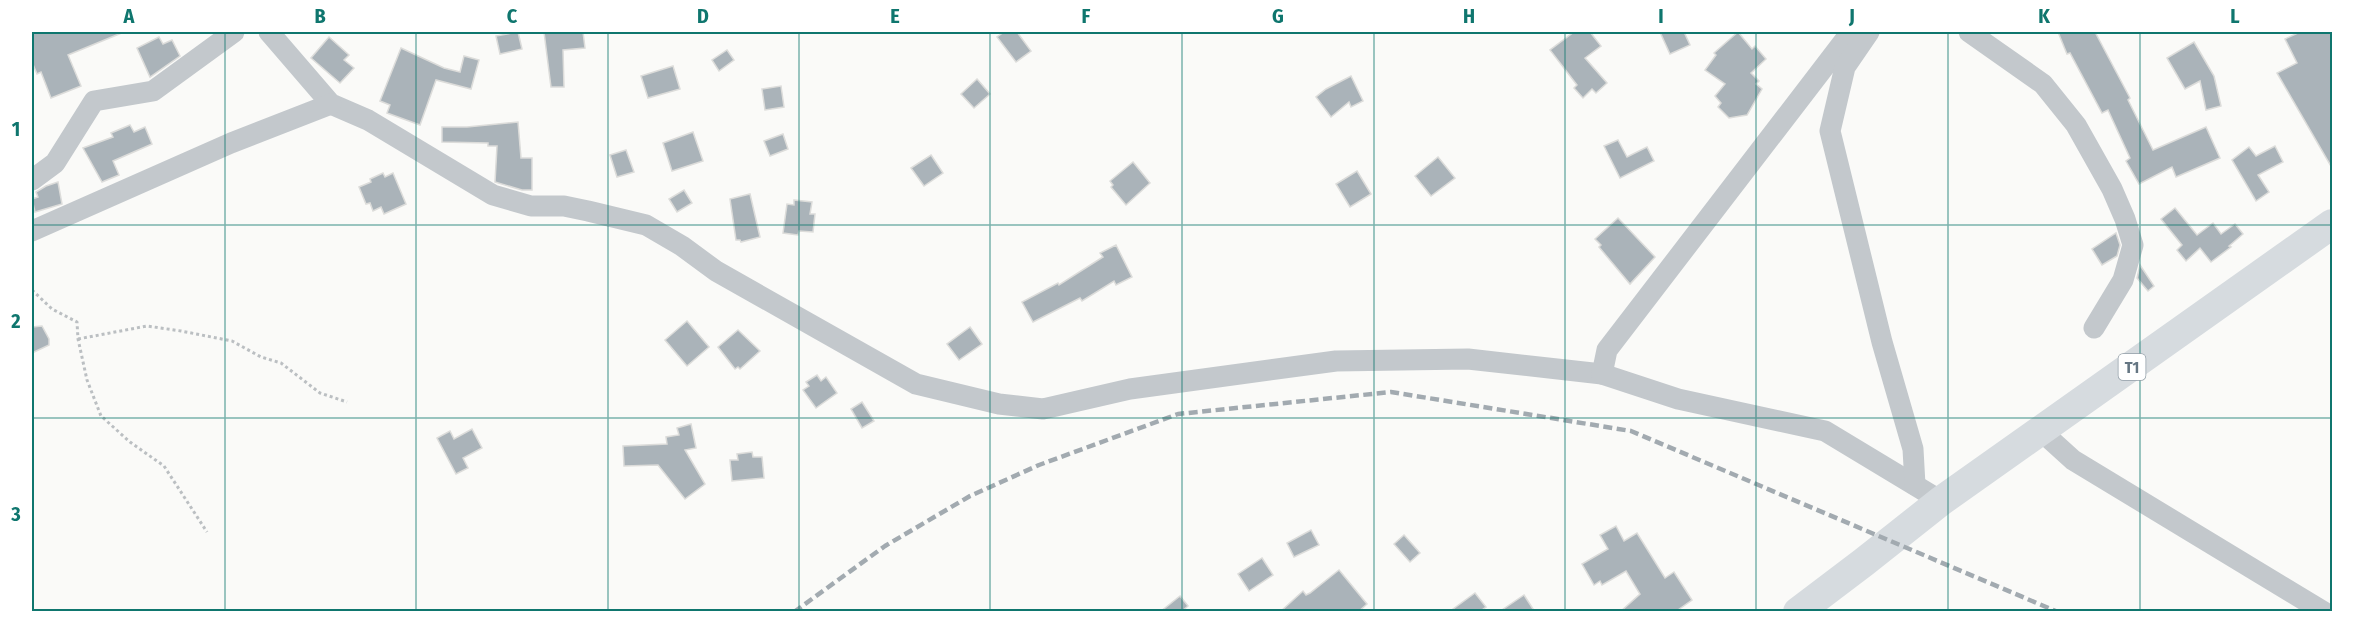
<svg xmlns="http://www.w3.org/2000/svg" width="2364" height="643" viewBox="0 0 2364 643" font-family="'Fira Sans Condensed',sans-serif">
<rect width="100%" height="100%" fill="#fafaf8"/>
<g fill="#aab3b9" stroke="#dcdcda" stroke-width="1.5">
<polygon points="32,32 124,32 68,55 81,86 51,98 41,72 37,74 32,62"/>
<polygon points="518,32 522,49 500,54 496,36"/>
<polygon points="544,32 583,32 585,48 563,50 564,87 551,87"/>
<polygon points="1004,32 1017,32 1031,51 1016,62 997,37"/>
<polygon points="1574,32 1590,32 1601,46 1585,58 1607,83 1596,93 1592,89 1583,98 1574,88 1577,85 1550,50"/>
<polygon points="1660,32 1684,32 1690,45 1670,54"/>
<polygon points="1738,32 1752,49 1755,46 1766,59 1751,73 1759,81 1756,84 1762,89 1747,115 1729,118 1718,107 1721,103 1715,96 1725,84 1705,70 1716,55 1714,53"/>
<polygon points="2058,32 2095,32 2130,98 2128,100 2153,150 2206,127 2220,158 2176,177 2172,167 2139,184 2126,161 2130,158 2108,110 2102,113 2070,53 2067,54"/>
<polygon points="2300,32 2332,32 2332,168 2277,73 2297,63 2285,39"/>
<polygon points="159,37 163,44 172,40 180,56 150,77 137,48"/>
<polygon points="329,37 349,55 344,60 354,68 340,83 311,58"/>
<polygon points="2194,42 2214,76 2221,106 2206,110 2200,81 2185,89 2167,58"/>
<polygon points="401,48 444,68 460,72 464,56 479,60 471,89 436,80 420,125 387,113 390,105 380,101"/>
<polygon points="727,50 734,60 719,71 712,60"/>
<polygon points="673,66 680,89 648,98 641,76"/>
<polygon points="1351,76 1363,101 1351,107 1349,102 1331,117 1316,97 1326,89"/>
<polygon points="977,79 990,94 974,108 961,94"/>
<polygon points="781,86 784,107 765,110 762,89"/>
<polygon points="518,122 521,158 532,158 532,190 522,190 495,182 497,146 488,146 488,143 442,142 442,127 467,127"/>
<polygon points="130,125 134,132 145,127 152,144 113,161 119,175 102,182 83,148 113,137 111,133"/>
<polygon points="693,132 703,161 672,171 663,143"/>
<polygon points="783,134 788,149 770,156 764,141"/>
<polygon points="1618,140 1627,157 1647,147 1654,161 1620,178 1604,146"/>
<polygon points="2275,146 2283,162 2258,175 2269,192 2256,201 2232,160 2249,147 2256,156"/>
<polygon points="626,150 634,172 617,177 610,155"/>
<polygon points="931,155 943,173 924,186 911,168"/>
<polygon points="1438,157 1455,178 1431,196 1415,176"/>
<polygon points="1133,162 1150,183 1126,205 1111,187 1113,185 1110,181"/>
<polygon points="1357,171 1371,194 1350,207 1336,184"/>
<polygon points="383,173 385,177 393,173 406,204 384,214 381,207 373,211 370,203 366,204 359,187 371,182 370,179"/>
<polygon points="58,182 62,204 35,212 32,199 38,197 36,192 46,186"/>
<polygon points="684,190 692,203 677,212 669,199"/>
<polygon points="750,194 760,237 741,242 740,240 736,240 730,199"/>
<polygon points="794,200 812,202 810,214 815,214 813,232 799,231 798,235 783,233 787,204 794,205"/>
<polygon points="2175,208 2197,235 2213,223 2221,234 2235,224 2243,234 2229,246 2231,247 2211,262 2200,248 2186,261 2177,250 2182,245 2161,219"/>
<polygon points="1618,218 1655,257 1630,284 1599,247 1601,245 1595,239"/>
<polygon points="2116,233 2120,245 2117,256 2102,265 2092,249"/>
<polygon points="1116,245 1132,277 1116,285 1114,281 1082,301 1080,298 1033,322 1022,302 1058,283 1059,285 1103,257 1100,253"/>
<polygon points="2140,265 2154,286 2148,291 2137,278"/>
<polygon points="687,321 709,347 687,366 665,340"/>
<polygon points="42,326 49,339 49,345 32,353 32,327"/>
<polygon points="970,327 982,344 959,360 947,344"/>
<polygon points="738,330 760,351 740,369 738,367 735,369 718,347"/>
<polygon points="817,375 821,381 826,377 837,393 816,408 803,390 809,386 806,382"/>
<polygon points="862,402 874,421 862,428 851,409"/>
<polygon points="691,424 696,448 685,450 705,484 685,499 658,465 624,466 623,446 667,444 666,437 679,435 677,428"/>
<polygon points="472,429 482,448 463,458 468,468 456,474 437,438 450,431 454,439"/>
<polygon points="752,452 753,457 762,457 764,478 732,481 730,460 738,460 737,454"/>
<polygon points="1616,526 1624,541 1637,533 1665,578 1674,572 1692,600 1675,612 1620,612 1640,594 1626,571 1602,585 1600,581 1594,585 1582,564 1608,549 1600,535"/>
<polygon points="1311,530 1319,545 1294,557 1287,543"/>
<polygon points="1404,535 1420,553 1410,562 1394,544"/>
<polygon points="1262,558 1273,575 1249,591 1238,574"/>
<polygon points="1339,570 1367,604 1358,612 1280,612 1303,591 1306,595 1310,593"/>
<polygon points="1475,593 1486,607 1479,612 1449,612"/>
<polygon points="1524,595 1535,612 1499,612"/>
<polygon points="1180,596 1188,606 1181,612 1160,612"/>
</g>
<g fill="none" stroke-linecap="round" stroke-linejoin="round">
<g stroke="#bbbfc2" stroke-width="3" stroke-dasharray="3 3" stroke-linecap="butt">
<polyline points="32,290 52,309 77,322 78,339 87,380 101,416 130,442 164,466 207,532"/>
<polyline points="78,339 147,326 181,331 232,341 261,357 281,363 320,393 347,402"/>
</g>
<g stroke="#c3c8cc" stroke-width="21">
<polyline points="269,32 331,104 368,120 493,195 531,206 564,206 588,211 646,225 682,246 716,271 916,384 999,404 1043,409 1130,389 1336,361 1468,359 1602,374"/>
<polyline points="1851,32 1607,350 1602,374 1678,399 1825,431 1941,501"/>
<polyline points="1869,32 1845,67 1830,131 1882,342 1913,449 1915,485"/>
<polyline points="1969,32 2043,84 2076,125 2112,189 2125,219 2133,245 2123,280 2094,328"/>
<polyline points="32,180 55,163 94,101 153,91 234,32"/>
<polyline points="32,231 231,143 331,104"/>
<polyline points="2041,431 2073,460 2324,612"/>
</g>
<polyline stroke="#d6dbdf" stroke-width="30" points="1798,612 1864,562 1941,501 2332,224"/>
<polyline stroke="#a2aab0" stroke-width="4.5" stroke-dasharray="9 4.5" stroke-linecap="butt" points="794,612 885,546 970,496 1039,465 1178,414 1391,392 1631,431 2058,612"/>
</g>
<path fill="none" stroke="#0f766e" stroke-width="1.5" stroke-opacity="0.55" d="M225,32v580M416,32v580M608,32v580M799,32v580M990,32v580M1182,32v580M1374,32v580M1565,32v580M1756,32v580M1948,32v580M2140,32v580M32,225h2300M32,418h2300"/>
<g text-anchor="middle" stroke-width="6" stroke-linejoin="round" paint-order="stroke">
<rect fill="#fff" stroke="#939fa8" stroke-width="1.5" x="2118.5" y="354" width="27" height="26" rx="4.5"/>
<g font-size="16" font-weight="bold" fill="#657683">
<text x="2132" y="373">T1</text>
</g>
</g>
<rect width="2364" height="643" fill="none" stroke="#ffffff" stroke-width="66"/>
<rect x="33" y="33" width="2298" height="577" fill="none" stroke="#0f766e" stroke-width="2"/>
<g font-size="20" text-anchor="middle" font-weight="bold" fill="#0f766e">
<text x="129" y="23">A</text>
<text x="320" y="23">B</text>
<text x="512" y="23">C</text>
<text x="703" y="23">D</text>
<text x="895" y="23">E</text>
<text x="1086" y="23">F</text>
<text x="1278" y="23">G</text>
<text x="1469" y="23">H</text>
<text x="1661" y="23">I</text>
<text x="1852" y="23">J</text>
<text x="2044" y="23">K</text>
<text x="2235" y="23">L</text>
<text x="16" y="136">1</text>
<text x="16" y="328">2</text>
<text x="16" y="521">3</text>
</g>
</svg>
